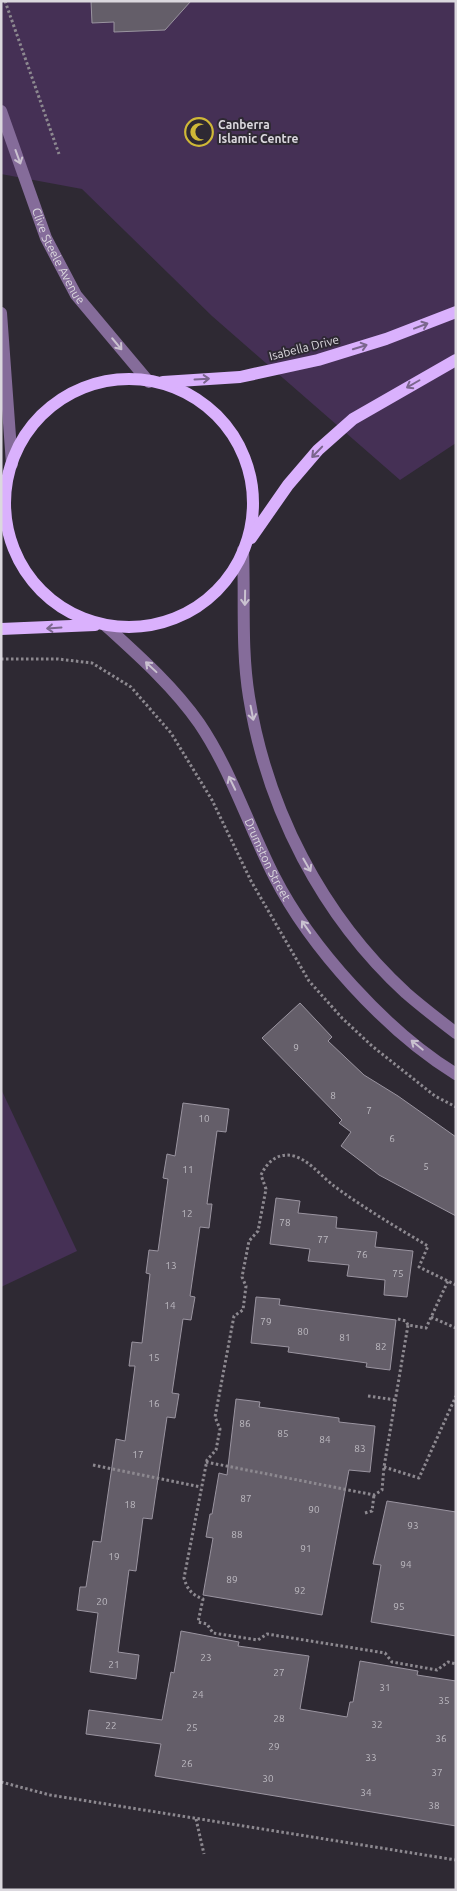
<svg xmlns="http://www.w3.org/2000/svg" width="457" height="1891" viewBox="0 0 457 1891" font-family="Ubuntu,sans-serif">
<rect width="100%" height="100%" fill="#2e2933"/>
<g fill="#453055">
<polygon points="1,1 456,1 456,443 400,480 212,316 82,189 1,174"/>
<polygon points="1,1089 77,1251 1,1287"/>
</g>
<g fill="#645e69" stroke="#9a94a0">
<polygon points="91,1 191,1 165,30 114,32 114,22 92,23"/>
<polygon points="300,1003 332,1037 328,1041 364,1075 398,1096 456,1137 456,1216 379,1175 341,1146 351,1132 339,1123 342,1120 262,1038"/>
<polygon points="183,1103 229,1109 226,1132 217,1131 207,1204 212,1204 209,1228 200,1227 190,1296 195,1297 191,1320 183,1319 172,1393 179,1394 175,1418 167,1417 152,1519 143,1518 136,1571 129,1570 118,1652 139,1655 136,1679 90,1672 98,1613 77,1610 80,1587 86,1587 93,1541 101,1542 116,1439 125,1441 135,1366 129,1366 132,1342 142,1343 150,1274 146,1273 149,1250 158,1251 168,1179 163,1178 167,1154 175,1156"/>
<polygon points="276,1198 300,1201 298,1213 337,1217 336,1228 377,1232 375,1247 413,1251 407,1297 384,1295 385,1280 347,1276 349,1265 308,1261 310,1249 270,1244"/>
<polygon points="256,1297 280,1299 279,1305 396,1320 390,1370 366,1367 367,1363 288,1352 289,1347 251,1343"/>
<polygon points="236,1399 260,1402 259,1407 339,1418 339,1422 375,1426 370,1472 349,1470 322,1615 203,1595 213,1538 206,1537 210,1514 212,1514 219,1473 227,1475"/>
<polygon points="387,1501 456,1512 456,1636 371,1622 381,1565 373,1564"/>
<polygon points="181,1631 239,1642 238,1646 309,1656 300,1709 347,1717 350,1702 353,1702 360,1661 418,1671 417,1675 456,1681 456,1826 155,1776 161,1744 86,1734 89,1710 162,1720 171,1672 174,1673"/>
</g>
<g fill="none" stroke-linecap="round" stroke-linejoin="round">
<g stroke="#8d8990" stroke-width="3" stroke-dasharray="2.5 2.5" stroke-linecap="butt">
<polyline points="5,1 59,154"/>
<polyline points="1,659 58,659 92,663 131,687 171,733 212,800 251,881 309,981 342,1018 372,1046 435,1096 456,1107"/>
<path d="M456,1285l-37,-18 9,-21c-32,-19 -64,-38 -94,-60 -12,-9 -25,-26 -40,-30 -16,-4 -27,6 -33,19l5,14 -8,42 -9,10 -7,36 4,9 -3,24 -9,6 -19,101 5,12 -4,21 -9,10 -23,118c3,11 8,17 19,21l-5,23 9,2 6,9 45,7 9,-6 118,19 7,9 45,8 11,-8 8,2"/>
<polyline points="431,1317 456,1328"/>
<polyline points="398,1319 406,1321 408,1325 426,1328 448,1281"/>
<polyline points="368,1396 396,1400"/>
<polyline points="206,1462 374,1495 382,1490 384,1467 408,1325"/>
<polyline points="93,1465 201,1487"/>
<polyline points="384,1467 419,1478 456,1396"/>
<polyline points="365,1513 372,1511 374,1495"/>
<polyline points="1,1782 50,1795 456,1860"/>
<polyline points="196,1819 204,1854"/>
</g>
<g stroke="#856c9a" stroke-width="12">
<path id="s1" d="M1,111l45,127 30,57 73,87"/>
<polyline points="1,313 12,464"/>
<path d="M243,550c2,49 -2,98 6,147 18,112 73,219 157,296 16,14 33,27 50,40"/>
<path id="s2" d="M105,625c33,30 68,61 94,98 32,47 49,102 75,153 36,71 113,156 182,198"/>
</g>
<g stroke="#dab1fd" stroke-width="12">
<circle cx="129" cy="503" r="124"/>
<polyline points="163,382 240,377 318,360 386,339 456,312"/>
<polyline points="251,538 288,485 318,450 353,419 456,360"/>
<polyline points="1,629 95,625"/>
</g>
</g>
<defs><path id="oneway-shaft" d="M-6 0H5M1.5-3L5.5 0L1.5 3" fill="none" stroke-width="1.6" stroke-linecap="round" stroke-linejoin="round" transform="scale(1.25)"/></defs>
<g stroke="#cac2d0">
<use href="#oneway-shaft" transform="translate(18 157) rotate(70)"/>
<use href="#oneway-shaft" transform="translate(117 344) rotate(50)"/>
<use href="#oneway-shaft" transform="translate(245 598) rotate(91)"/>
<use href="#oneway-shaft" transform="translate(151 667) rotate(-137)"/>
<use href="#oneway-shaft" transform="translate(252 713) rotate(79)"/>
<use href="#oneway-shaft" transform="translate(232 783) rotate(-116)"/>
<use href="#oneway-shaft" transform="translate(307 865) rotate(60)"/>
<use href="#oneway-shaft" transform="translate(306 927) rotate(-125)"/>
<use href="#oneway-shaft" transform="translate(417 1045) rotate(-141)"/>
</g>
<g stroke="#7b668e">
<use href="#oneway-shaft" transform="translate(421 326) rotate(-21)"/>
<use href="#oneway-shaft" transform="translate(360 347) rotate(-17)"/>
<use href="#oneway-shaft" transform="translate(202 379) rotate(-3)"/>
<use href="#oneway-shaft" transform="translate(413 384) rotate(150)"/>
<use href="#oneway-shaft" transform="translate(317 452) rotate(134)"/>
<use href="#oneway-shaft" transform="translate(54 628) rotate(176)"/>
</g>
<defs>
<symbol id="mosque-ring" viewBox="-11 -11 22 22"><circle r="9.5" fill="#2e2933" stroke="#cfb837" stroke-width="1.5"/><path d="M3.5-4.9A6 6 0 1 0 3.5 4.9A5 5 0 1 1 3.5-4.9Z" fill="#cfb837"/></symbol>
</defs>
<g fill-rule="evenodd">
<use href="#mosque-ring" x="183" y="116" width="32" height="32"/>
</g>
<g text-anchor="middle" stroke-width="4" stroke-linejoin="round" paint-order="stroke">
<g font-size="10" fill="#bdbac1">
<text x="296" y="1051">9</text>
<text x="333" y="1099">8</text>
<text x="369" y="1114">7</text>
<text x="204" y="1122">10</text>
<text x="392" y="1142">6</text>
<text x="426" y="1170">5</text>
<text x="188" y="1173">11</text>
<text x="187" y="1217">12</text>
<text x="285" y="1226">78</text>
<text x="323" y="1243">77</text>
<text x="362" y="1258">76</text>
<text x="171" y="1269">13</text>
<text x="398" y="1277">75</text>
<text x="170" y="1309">14</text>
<text x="266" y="1325">79</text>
<text x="303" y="1335">80</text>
<text x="345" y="1341">81</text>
<text x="381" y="1350">82</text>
<text x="154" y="1361">15</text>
<text x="154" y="1407">16</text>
<text x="245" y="1427">86</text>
<text x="283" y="1437">85</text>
<text x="325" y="1443">84</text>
<text x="360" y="1452">83</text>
<text x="138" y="1458">17</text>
<text x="246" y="1502">87</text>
<text x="130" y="1508">18</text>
<text x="314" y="1513">90</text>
<text x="413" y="1529">93</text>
<text x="237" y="1538">88</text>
<text x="306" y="1552">91</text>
<text x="114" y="1560">19</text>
<text x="406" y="1568">94</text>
<text x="232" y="1583">89</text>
<text x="300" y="1594">92</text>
<text x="102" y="1605">20</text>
<text x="399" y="1610">95</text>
<text x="206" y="1661">23</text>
<text x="114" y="1668">21</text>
<text x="279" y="1676">27</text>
<text x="385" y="1691">31</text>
<text x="198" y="1698">24</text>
<text x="444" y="1704">35</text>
<text x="279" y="1722">28</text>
<text x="377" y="1728">32</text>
<text x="111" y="1729">22</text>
<text x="192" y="1731">25</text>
<text x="441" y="1742">36</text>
<text x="274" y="1750">29</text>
<text x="371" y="1761">33</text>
<text x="187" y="1767">26</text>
<text x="437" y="1776">37</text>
<text x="268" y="1782">30</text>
<text x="366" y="1796">34</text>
<text x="434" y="1809">38</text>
</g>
<g font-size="12" font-weight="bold" fill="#dbd8de" stroke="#2e2933" text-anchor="start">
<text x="218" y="129">Canberra<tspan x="218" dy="14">Islamic Centre</tspan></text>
</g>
<g font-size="12" fill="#dbd8de" stroke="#2e2933">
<text dy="4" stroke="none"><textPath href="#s1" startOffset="156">Clive Steele Avenue</textPath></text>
<text transform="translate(304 348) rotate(-14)" y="4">Isabella Drive</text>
<text dy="4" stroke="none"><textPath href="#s2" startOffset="289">Drumston Street</textPath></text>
</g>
</g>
<rect width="457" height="1891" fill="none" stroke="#dbd8de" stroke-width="5"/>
</svg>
